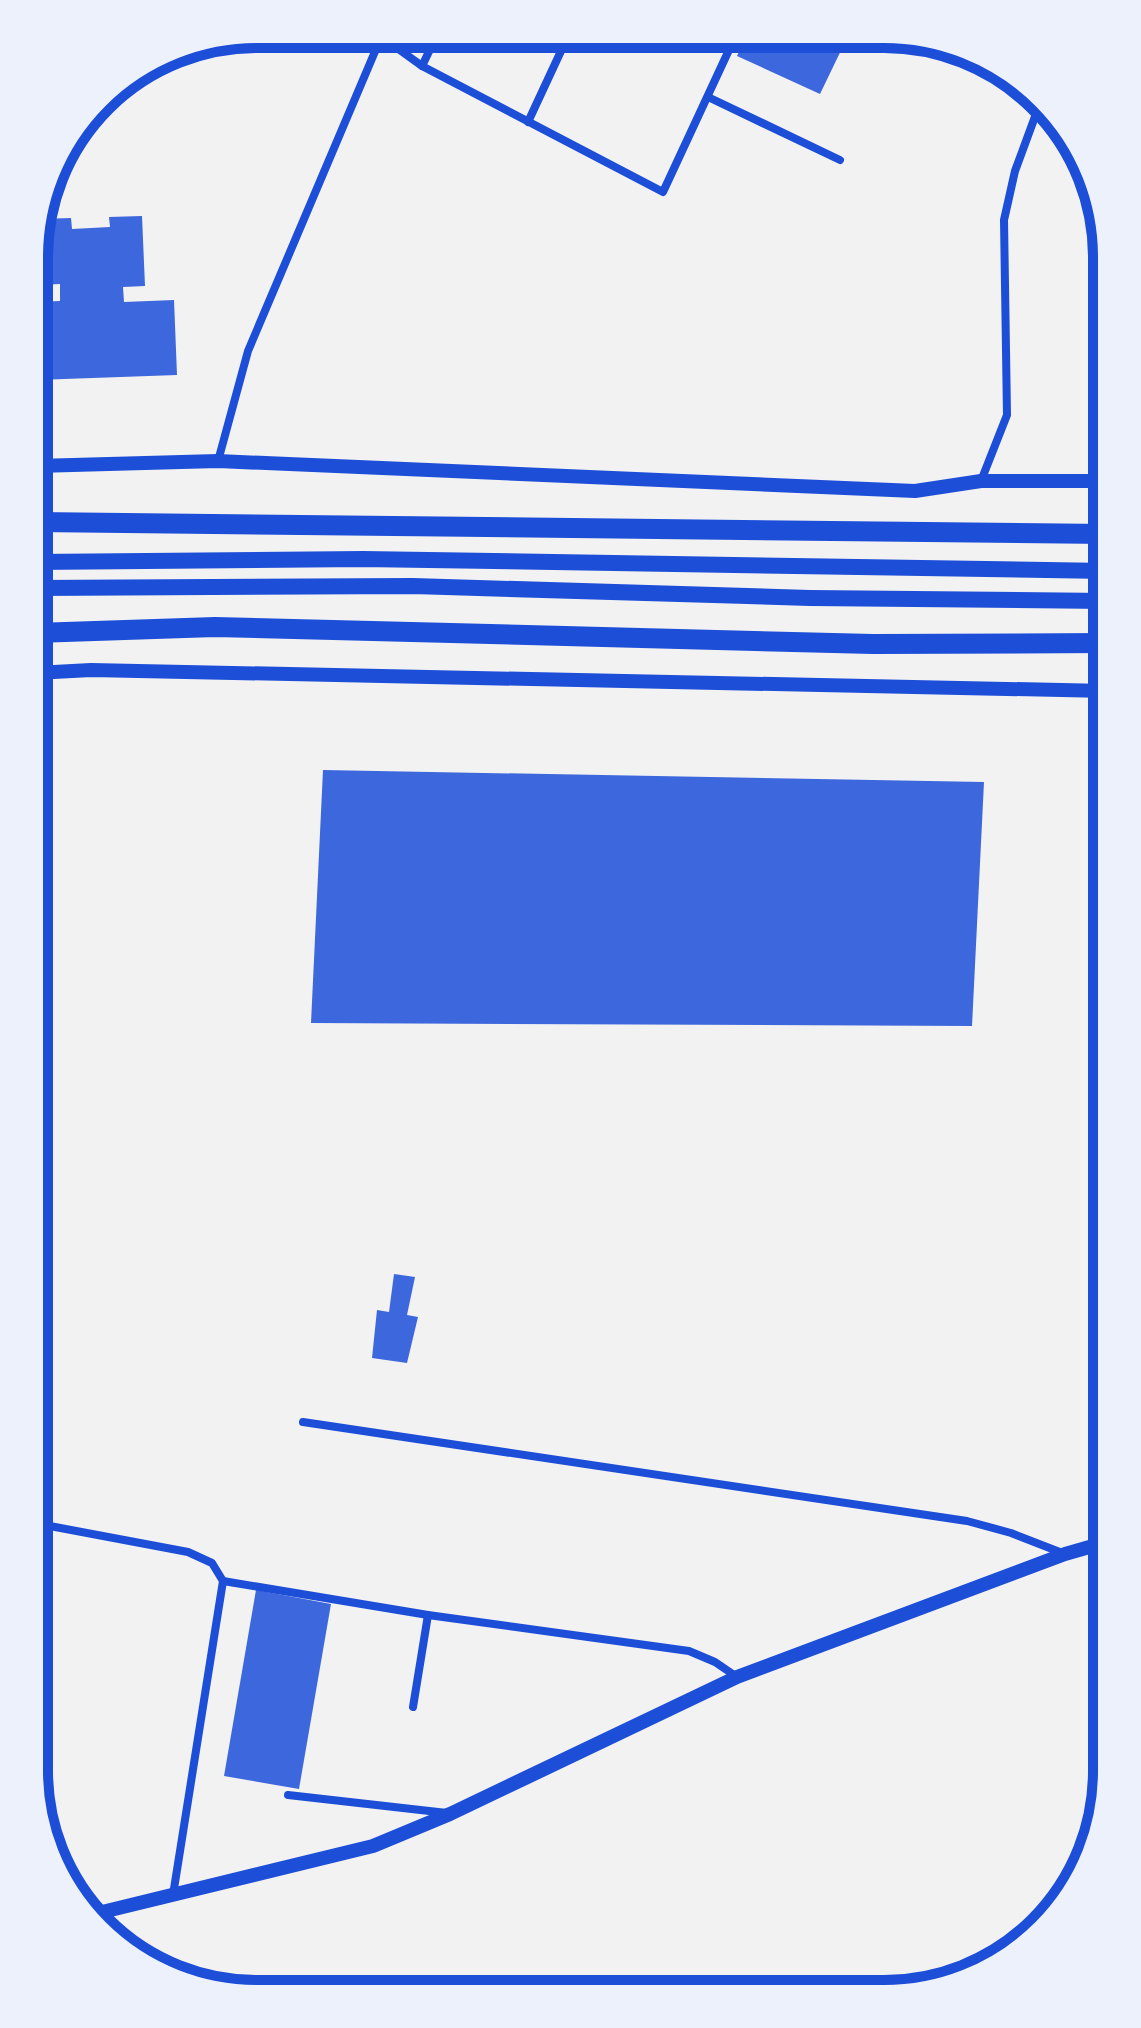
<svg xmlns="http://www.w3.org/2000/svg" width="1141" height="2028" viewBox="0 0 1141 2028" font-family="Overpass,sans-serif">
<rect width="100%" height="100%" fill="#f2f2f2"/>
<g fill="#3d67dc">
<polygon points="685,37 714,37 709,48"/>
<polygon points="746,37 847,38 820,94 737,56"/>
<polygon points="142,216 145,286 123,287 124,302 174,300 177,375 36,380 36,302 60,301 60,284 41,285 39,219 71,218 72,229 110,227 109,217"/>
<polygon points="323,770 984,782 972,1026 311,1023"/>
<polygon points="394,1274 415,1277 407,1315 418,1317 407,1363 372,1358 377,1310 389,1312"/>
<polygon points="256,1590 331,1604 299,1789 224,1776"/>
</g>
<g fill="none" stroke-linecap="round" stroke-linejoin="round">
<polyline stroke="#1d4ed8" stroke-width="6" points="110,1912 114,1940"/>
<g stroke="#1d4ed8" stroke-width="8">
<polyline points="379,35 422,66"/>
<polyline points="437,35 422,66 663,192 735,37"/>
<polyline points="708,97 840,160"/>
<polyline points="528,122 568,36"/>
<polyline points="75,135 75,134"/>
<polyline points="218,461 248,351 382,35"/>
<polyline points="981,481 1007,415 1004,220 1015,171 1040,103"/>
<polyline points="303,1422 967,1521 1011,1533 1065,1554"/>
<polyline points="34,1523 188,1552 212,1563 223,1581 173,1895"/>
<polyline points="223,1581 428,1615 689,1651 715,1662 737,1677"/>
<polyline points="413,1707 428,1615"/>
<polyline points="288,1795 447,1813"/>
</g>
<g stroke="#1d4ed8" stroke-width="14">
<polyline points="36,466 218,461 915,491 981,481 1107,481"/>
<polyline points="35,673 91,670 1107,691"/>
<polyline points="94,1914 373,1846 450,1814 737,1677 1065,1554 1107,1542"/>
</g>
<g stroke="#1d4ed8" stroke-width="16">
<polyline points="35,562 363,559 1107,571"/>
<polyline points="35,588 413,586 810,598 1107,601"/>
</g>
<g stroke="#1d4ed8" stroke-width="20">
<polyline points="36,522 1107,534"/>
<polyline points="35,633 215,627 873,644 1107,643"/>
</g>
</g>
<path d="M0 0H1141V2028H0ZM257 48H884A209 209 0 0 1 1093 257V1771A209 209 0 0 1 884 1980H257A209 209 0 0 1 48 1771V257A209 209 0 0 1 257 48Z" fill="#edf1fc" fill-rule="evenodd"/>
<path fill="none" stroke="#1d4ed8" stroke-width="10" d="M257 48H884A209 209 0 0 1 1093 257V1771A209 209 0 0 1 884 1980H257A209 209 0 0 1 48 1771V257A209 209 0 0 1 257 48Z"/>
</svg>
